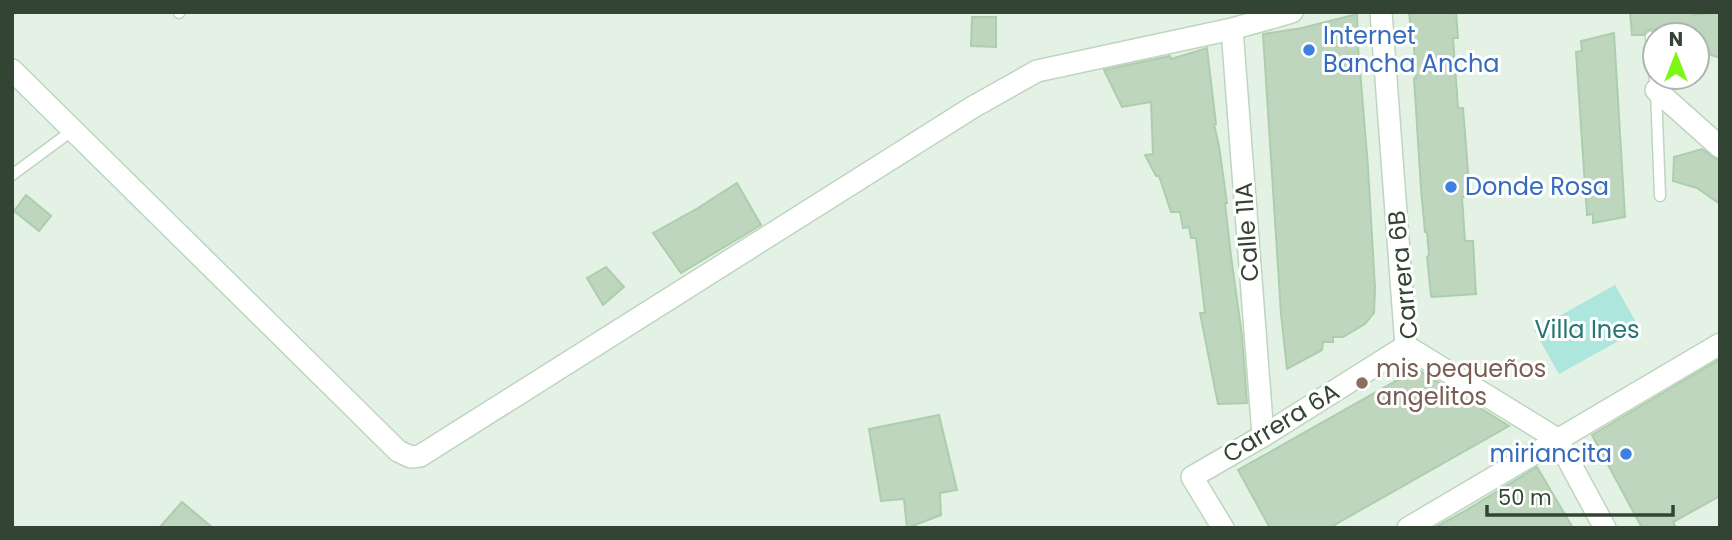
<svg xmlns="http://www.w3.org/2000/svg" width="1732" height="540" viewBox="0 0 1732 540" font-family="Poppins,sans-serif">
<rect width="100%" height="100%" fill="#e4f2e5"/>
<polygon fill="#ade6dd" points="1615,285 1640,329 1559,374 1534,330"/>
<g fill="#bdd6bd" stroke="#adcead" stroke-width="2">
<polygon points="1409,12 1456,12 1458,38 1453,38 1458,108 1463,108 1470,197 1462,197 1465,241 1473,241 1476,294 1432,297 1431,296 1427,257 1429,255 1427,232 1425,232 1421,189 1414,78 1416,78 1413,33 1411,33"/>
<polygon points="1630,12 1693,12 1694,15 1720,12 1720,58 1697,50 1697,35 1658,35 1655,30 1651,29 1646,31 1644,35 1632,35"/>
<polygon points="1357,14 1359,69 1360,70 1368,167 1375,288 1374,313 1365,324 1343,337 1333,337 1333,342 1323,342 1322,350 1287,369 1281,314 1263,34 1302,28"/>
<polygon points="972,17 996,17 996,47 971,46"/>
<polygon points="1614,33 1625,217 1593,223 1593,214 1587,215 1576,52 1582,51 1581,41"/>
<polygon points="1207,48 1216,124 1214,124 1219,146 1227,203 1225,203 1231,256 1242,336 1247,403 1218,404 1200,313 1205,313 1196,238 1191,238 1189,227 1183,228 1180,212 1171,212 1159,176 1156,176 1145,155 1153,154 1151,102 1122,107 1104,70 1170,56 1171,59"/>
<polygon points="1702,149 1720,162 1720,204 1697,188 1673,181 1674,157"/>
<polygon points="737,183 761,225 681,273 653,233 698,208"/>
<polygon points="26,195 51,216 39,231 14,211"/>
<polygon points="606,267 624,287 603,305 587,278"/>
<polygon points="1720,359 1720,496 1673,522 1676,528 1642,528 1592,435"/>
<polygon points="1417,369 1509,426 1329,528 1270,528 1238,470"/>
<polygon points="939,415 957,490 940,493 941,515 907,528 904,499 881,501 869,429"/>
<polygon points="1537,467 1573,528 1434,528 1465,511"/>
<polygon points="182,502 213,528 159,528"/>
</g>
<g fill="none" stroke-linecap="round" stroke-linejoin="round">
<defs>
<g id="lane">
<polyline points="179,13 180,12"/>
<polyline points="1651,37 1656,90 1660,196"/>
<polyline points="12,175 73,130"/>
</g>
<g id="street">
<polyline points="1381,12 1406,346 1557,439 1605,528"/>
<polyline points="1232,29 1263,436"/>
<polyline points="12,70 398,451 411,457 420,456 973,107 1037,71 1232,29 1292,12"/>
<polyline points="1656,90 1720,147"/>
<polyline points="1223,528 1192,477 1263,436 1406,346"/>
<polyline points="1408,528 1720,344"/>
</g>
</defs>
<use href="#lane" stroke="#bed5bf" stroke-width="13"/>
<use href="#street" stroke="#bed5bf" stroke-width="24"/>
<use href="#lane" stroke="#fff" stroke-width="10"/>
<use href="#street" stroke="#fff" stroke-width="21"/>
</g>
<g fill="#3f7fe0" stroke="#fff" stroke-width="2.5">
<circle cx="1309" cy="50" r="7"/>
<circle cx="1451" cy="187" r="7"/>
<circle cx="1626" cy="454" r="7"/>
</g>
<circle fill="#8d6e63" stroke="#fff" stroke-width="2.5" cx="1362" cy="383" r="7"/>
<g text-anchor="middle" stroke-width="6" stroke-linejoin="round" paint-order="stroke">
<g font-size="24" fill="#366cbe" stroke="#fff" text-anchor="start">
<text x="1323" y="44">Internet<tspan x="1323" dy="28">Bancha Ancha</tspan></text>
<text x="1465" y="195">Donde Rosa</text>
<text x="1612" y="462" text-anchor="end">miriancita</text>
</g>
<g font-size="24" fill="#344434" stroke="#fff">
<text transform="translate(1247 232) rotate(-94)" y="8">Calle 11A</text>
<text transform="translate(1403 275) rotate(-96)" y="8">Carrera 6B</text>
<text transform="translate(1281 423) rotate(-31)" y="8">Carrera 6A</text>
</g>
<g font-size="24" fill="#297474" stroke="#fff">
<text x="1587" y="338">Villa Ines</text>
</g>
<g font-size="24" fill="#785e54" stroke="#fff" text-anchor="start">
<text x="1376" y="377">mis pequeños<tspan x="1376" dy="28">angelitos</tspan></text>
</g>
</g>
<rect width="1732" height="540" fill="none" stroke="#344434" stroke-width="28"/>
<g transform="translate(1676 56)"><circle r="33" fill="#ffffff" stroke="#aeb4ae" stroke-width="2"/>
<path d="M0-5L12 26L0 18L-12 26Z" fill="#7ff716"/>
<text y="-10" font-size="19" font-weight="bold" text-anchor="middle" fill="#344434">N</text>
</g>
<path d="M1487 505v10h186v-10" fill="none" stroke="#344434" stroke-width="3.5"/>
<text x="1498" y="505" font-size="21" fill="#344434" stroke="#ffffff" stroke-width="5" paint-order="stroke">50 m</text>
</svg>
